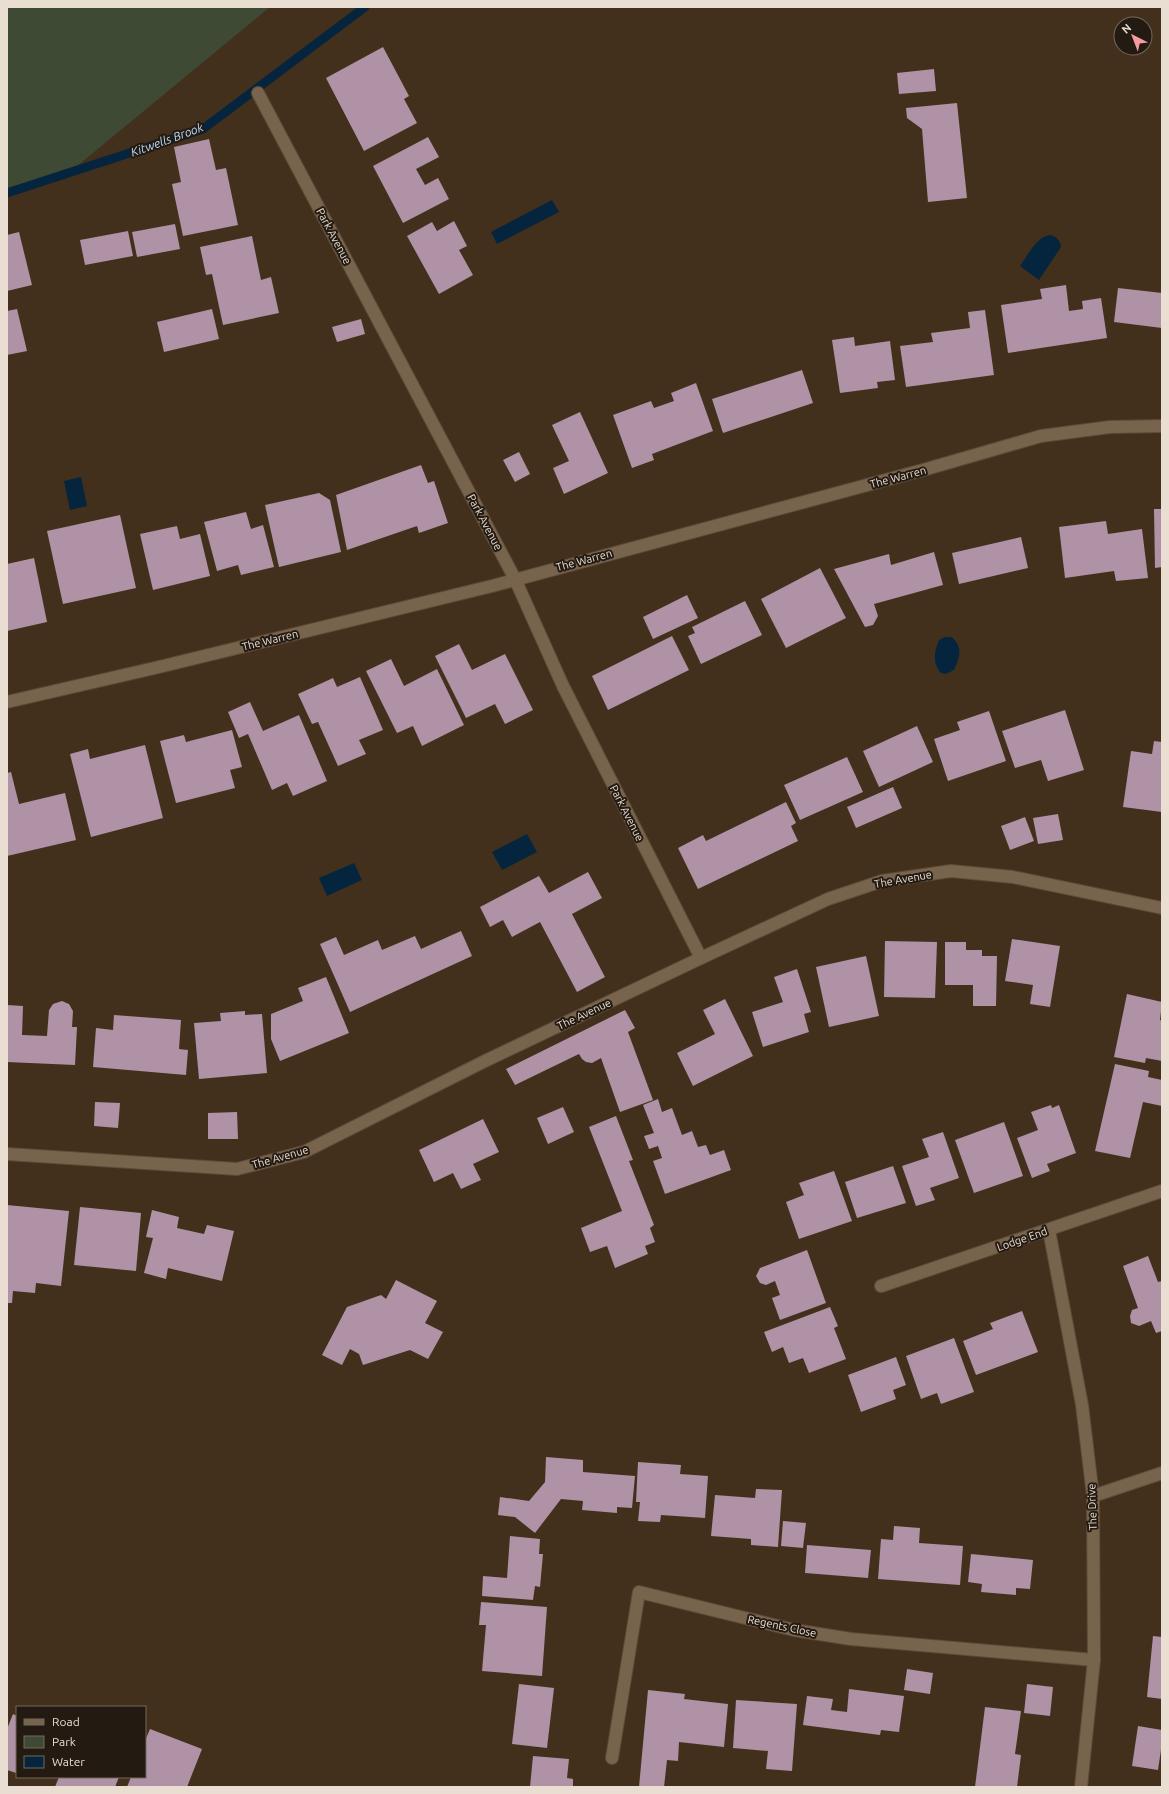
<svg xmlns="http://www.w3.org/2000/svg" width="1169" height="1794" viewBox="0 0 1169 1794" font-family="Ubuntu,sans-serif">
<rect width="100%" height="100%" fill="#43301c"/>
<polygon fill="#3f4a35" points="7,7 270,7 71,171 7,188"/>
<g fill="#04253d">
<polygon points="552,200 559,212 497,244 491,232"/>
<path d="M1050,235c7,2 10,5 11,12l-22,33 -19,-14c8,-11 16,-29 30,-31z"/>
<polygon points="81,477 87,506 70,510 64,481"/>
<path d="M945,637h7c11,11 8,20 2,33l-8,4 -5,-1c-9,-10 -7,-21 -2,-33z"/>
<polygon points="527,834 537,852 502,870 492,852"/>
<polygon points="354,863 362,880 327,896 319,878"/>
</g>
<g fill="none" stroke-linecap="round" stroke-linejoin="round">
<polyline stroke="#04253d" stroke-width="9" points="7,193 203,129 365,7"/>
</g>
<g fill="#af92a5">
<polygon points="383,47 409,96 404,99 417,123 364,151 326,78"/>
<polygon points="934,69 936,91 899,94 897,73"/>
<polygon points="957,103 967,198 928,202 922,129 907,118 906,108"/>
<polygon points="428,137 439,157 416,169 425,185 438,178 449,199 403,223 373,166"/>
<polygon points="209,139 216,170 226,168 238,225 183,236 172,184 181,182 174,147"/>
<polygon points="454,221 467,246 459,250 473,275 439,294 407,236 432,222 437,231"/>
<polygon points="175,224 180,249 137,257 132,232"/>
<polygon points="128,231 133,256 85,265 80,240"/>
<polygon points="19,232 32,285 7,291 7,235"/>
<polygon points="252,236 261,280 271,277 279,313 223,325 212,274 206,275 200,247"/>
<polygon points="1066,285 1069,311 1083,309 1082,301 1101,298 1107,338 1008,353 1001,305 1042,299 1040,289"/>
<polygon points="1118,288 1162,293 1162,328 1114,322"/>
<polygon points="17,309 27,351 7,355 7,311"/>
<polygon points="212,309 219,339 164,352 157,322"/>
<polygon points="985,310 994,375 906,387 900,346 933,342 931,333 970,328 968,312"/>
<polygon points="361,319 365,334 337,342 332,327"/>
<polygon points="854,337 855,346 890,341 895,380 877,382 878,388 840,393 832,340"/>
<polygon points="802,370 813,403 723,433 712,399"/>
<polygon points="696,383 713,431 652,454 654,460 632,468 613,415 651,401 654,408 674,401 671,393"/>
<polygon points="580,412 608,473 564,494 553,468 569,461 552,425"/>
<polygon points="519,452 530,474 515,482 503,460"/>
<polygon points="421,465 428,483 434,481 448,523 419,533 417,526 347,550 336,495"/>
<polygon points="319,493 330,500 341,552 279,567 265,505"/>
<polygon points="1154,509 1162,509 1162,567 1155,568"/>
<polygon points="246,512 251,529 263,525 274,567 241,575 238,565 217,571 204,522"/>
<polygon points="120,515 136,588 63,604 47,531"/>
<polygon points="1106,521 1108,534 1142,529 1148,578 1116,581 1114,571 1065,578 1059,527"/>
<polygon points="177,526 180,539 200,534 210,576 153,590 140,534"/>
<polygon points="1021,537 1028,568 959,584 952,553"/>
<polygon points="934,552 943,585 874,604 878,616 873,625 865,627 834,569 889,554 891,565"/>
<polygon points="34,558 47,622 7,631 7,564"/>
<polygon points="820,568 846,618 786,648 761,599"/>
<polygon points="687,595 698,618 653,639 643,617"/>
<polygon points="745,601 762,635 701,664 688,636 695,633 692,627"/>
<polygon points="672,636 689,670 608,710 592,676"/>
<polygon points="459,644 472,670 505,654 533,710 505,724 495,704 466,718 435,656"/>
<polygon points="391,659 404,686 437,669 464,725 422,746 413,726 397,733 366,671"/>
<polygon points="360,677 383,730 359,740 366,754 338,766 318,722 312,724 298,694 333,678 337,687"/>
<polygon points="250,702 263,731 299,715 327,781 293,796 287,783 272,790 248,734 239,738 228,712"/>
<polygon points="1065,710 1084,770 1048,781 1041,760 1015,768 1002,731"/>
<polygon points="989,711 1006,761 948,781 934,739 960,730 957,722"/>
<polygon points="917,726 933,762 879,787 863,751"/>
<polygon points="232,730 242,767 230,770 235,788 176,803 160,741 184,735 186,742"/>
<polygon points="1154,741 1162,742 1162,812 1123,807 1131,751 1152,754"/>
<polygon points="145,745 163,818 91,837 70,754 88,749 90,759"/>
<polygon points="847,757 863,792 800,820 784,785"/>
<polygon points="11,772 19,804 65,793 76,840 7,856 7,773"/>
<polygon points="893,787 902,808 856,828 847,807"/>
<polygon points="786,802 796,823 791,826 798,841 698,889 678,848 703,835 706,841"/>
<polygon points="1058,814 1063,840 1038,844 1033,818"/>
<polygon points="1025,817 1034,841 1010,850 1001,826"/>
<polygon points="588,872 602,898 572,914 605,977 577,992 540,922 512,937 503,920 490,927 480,907 539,876 549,893"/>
<polygon points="461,931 472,956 350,1012 320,944 336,937 344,955 378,940 382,950 415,936 421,949"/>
<polygon points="1012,939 1060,946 1050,1007 1030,1004 1033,985 1005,981"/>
<polygon points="885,941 937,942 935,998 884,997"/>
<polygon points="945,942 966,942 966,950 982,950 982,956 997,956 996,1006 973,1006 973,985 945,985"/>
<polygon points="866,956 879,1016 829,1027 816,967"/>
<polygon points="797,969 811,1012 804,1014 809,1032 763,1047 752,1012 783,1002 774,977"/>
<polygon points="326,977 349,1033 280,1061 271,1039 271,1014 303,1001 298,988"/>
<polygon points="1127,994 1162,1002 1160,1020 1162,1021 1162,1061 1146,1058 1145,1063 1114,1057"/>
<polygon points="725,999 753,1056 693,1086 677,1053 715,1034 703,1010"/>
<polygon points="62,1001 69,1004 73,1011 72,1027 77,1027 75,1065 7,1062 7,1005 23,1006 22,1035 47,1036 49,1010 53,1004"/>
<polygon points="625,1010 635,1028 628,1032 653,1100 620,1112 601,1058 592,1063 586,1062 582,1059 579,1054 515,1085 506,1069"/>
<polygon points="245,1011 245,1015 262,1014 267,1073 199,1079 194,1023 221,1021 220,1013"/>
<polygon points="114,1015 181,1020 179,1049 188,1050 186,1075 93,1067 96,1028 113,1030"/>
<polygon points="1115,1064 1149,1071 1148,1077 1162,1080 1162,1106 1143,1102 1130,1158 1095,1151"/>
<polygon points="658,1099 662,1112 672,1108 682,1135 692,1131 698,1147 706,1145 710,1155 724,1150 731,1170 665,1194 653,1161 662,1158 658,1146 649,1149 644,1136 654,1133 643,1105"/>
<polygon points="95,1102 120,1103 118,1128 94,1126"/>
<polygon points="1051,1105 1052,1108 1059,1105 1076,1153 1047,1164 1050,1171 1032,1178 1017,1138 1038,1130 1031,1112"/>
<polygon points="563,1107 574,1132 548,1144 537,1118"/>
<polygon points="237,1112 238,1139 208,1139 208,1113"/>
<polygon points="616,1116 633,1160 629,1161 654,1225 650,1228 655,1242 645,1246 648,1254 615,1268 607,1246 590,1252 581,1228 622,1211 589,1127"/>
<polygon points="483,1119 499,1152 473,1164 481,1180 461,1189 453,1173 434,1182 419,1150"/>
<polygon points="1004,1122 1023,1176 974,1193 955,1140"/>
<polygon points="943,1132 959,1178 930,1188 935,1200 916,1206 902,1166 929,1157 922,1139"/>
<polygon points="893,1166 906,1203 857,1218 845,1182"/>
<polygon points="834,1171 852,1221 799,1239 786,1202 804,1195 799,1183"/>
<polygon points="7,1205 69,1211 61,1286 36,1283 35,1293 13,1291 12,1303 7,1303"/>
<polygon points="80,1207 141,1213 136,1271 74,1265"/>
<polygon points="152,1210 179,1217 177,1228 204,1234 207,1225 234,1231 222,1281 168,1268 166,1279 144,1273 153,1238 146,1237"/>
<polygon points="807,1250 826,1303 780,1320 772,1298 780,1295 775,1281 766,1285 760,1283 756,1276 760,1268"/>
<polygon points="1148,1256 1158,1282 1162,1281 1162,1331 1156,1333 1151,1321 1139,1326 1131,1323 1130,1316 1132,1310 1138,1308 1123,1266"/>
<polygon points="396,1280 437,1301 425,1323 443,1332 428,1359 410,1350 363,1365 359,1354 350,1349 342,1365 322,1355 347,1307 381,1295 386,1299"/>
<polygon points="830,1307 838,1326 834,1328 846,1359 809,1373 803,1358 789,1363 783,1347 772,1352 764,1332"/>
<polygon points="1022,1311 1038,1352 976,1375 963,1341 993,1329 990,1323"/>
<polygon points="954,1338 974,1392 941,1404 937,1393 921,1399 906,1356"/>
<polygon points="896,1357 906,1385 893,1390 896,1399 861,1412 848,1375"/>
<polygon points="546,1457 583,1460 583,1472 635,1476 632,1508 617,1507 617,1513 582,1510 583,1501 561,1499 535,1533 515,1517 498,1515 500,1497 529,1501 545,1482"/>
<polygon points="638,1462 681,1465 680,1474 708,1476 705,1518 661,1515 660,1522 638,1521 640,1502 636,1502"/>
<polygon points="756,1489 782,1490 778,1547 751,1545 751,1539 711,1536 715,1495 755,1498"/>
<polygon points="783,1521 806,1523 803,1548 781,1546"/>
<polygon points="894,1526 920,1528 919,1543 963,1546 960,1585 878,1579 881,1539 893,1540"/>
<polygon points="510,1536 540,1539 539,1554 543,1554 540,1587 535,1586 533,1600 482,1596 483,1576 507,1578"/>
<polygon points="807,1545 871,1550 868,1578 805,1573"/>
<polygon points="971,1554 1033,1560 1030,1589 1016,1588 1016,1595 981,1592 982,1584 968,1582"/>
<polygon points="481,1602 547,1607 542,1676 482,1671 486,1625 479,1625"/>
<polygon points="1153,1636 1162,1637 1162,1699 1147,1697"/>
<polygon points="907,1669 933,1673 930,1694 904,1690"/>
<polygon points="519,1684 554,1688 547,1748 512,1744"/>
<polygon points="1027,1684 1053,1687 1050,1716 1024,1713"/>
<polygon points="849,1689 904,1696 899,1732 881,1730 880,1735 803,1725 807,1696 833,1699 831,1710 847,1712"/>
<polygon points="648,1690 685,1694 684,1699 728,1704 724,1747 679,1742 678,1761 667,1760 664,1787 639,1787"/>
<polygon points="736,1700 797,1704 792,1771 766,1769 768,1751 733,1748"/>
<polygon points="985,1707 1021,1711 1015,1754 1021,1755 1017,1787 975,1787"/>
<polygon points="13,1714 17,1716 16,1773 7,1770 7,1729"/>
<polygon points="1138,1726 1162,1730 1162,1743 1158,1770 1132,1766"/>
<polygon points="150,1729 202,1749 187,1787 127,1787 131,1777 145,1777 145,1741"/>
<polygon points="533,1756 569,1759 567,1778 573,1779 573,1787 530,1787"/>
<polygon points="59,1777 119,1777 115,1787 55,1787"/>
</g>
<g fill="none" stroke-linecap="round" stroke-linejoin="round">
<defs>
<g id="minor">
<polyline points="258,93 515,579 563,686 701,958"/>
<polyline points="7,702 159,667 492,586 923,470 1041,436 1110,427 1162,426"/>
<polyline points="7,1154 237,1169 304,1152 485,1061 701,958 828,899 882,881 951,871 1013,877 1162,908"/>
<polyline points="1049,1230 1082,1405 1093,1496 1094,1660 1081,1787"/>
<polyline points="881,1286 1162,1191"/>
<polyline points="1093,1496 1162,1473"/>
<polyline points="612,1758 639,1592 794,1630 851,1639 1094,1660"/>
</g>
</defs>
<use href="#minor" stroke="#5b4b39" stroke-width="14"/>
<use href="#minor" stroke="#78634d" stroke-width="12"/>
</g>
<g text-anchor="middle" stroke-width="4" stroke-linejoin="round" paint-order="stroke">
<g font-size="11" fill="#eaddd1" stroke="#231a11">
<text transform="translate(334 236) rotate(62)" y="4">Park Avenue</text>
<text transform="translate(898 477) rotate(-15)" y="4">The Warren</text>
<text transform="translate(485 522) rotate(62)" y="4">Park Avenue</text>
<text transform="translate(584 560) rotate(-15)" y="4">The Warren</text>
<text transform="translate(270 640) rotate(-14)" y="4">The Warren</text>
<text transform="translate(627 813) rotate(63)" y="4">Park Avenue</text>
<text transform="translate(903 879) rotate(-10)" y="4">The Avenue</text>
<text transform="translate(584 1014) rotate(-25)" y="4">The Avenue</text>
<text transform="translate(280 1157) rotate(-16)" y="4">The Avenue</text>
<text transform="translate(1022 1239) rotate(-19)" y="4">Lodge End</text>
<text transform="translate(1092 1507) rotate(-92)" y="4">The Drive</text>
<text transform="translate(782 1626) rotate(12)" y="4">Regents Close</text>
</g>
<g font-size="12" font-style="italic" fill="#bbdcf9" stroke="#231a11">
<text transform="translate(167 140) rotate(-20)" y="4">Kitwells Brook</text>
</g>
</g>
<rect width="1169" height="1794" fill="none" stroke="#eaddd1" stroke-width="16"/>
<rect x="16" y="1706" width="130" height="72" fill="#231a11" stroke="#73685e"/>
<rect x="24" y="1719" width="20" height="6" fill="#78634d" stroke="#73685e"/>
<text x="52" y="1726" font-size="12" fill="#eaddd1">Road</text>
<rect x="24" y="1736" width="20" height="12" fill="#3f4a35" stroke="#73685e"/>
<text x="52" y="1746" font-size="12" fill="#eaddd1">Park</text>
<rect x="24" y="1756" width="20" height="12" fill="#04253d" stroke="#73685e"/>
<text x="52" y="1766" font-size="12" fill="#eaddd1">Water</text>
<g transform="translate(1133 36) rotate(318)"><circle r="19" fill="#231a11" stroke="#73685e"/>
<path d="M0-3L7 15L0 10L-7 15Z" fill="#f49aa0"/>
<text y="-6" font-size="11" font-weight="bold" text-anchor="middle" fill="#eaddd1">N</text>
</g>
</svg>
